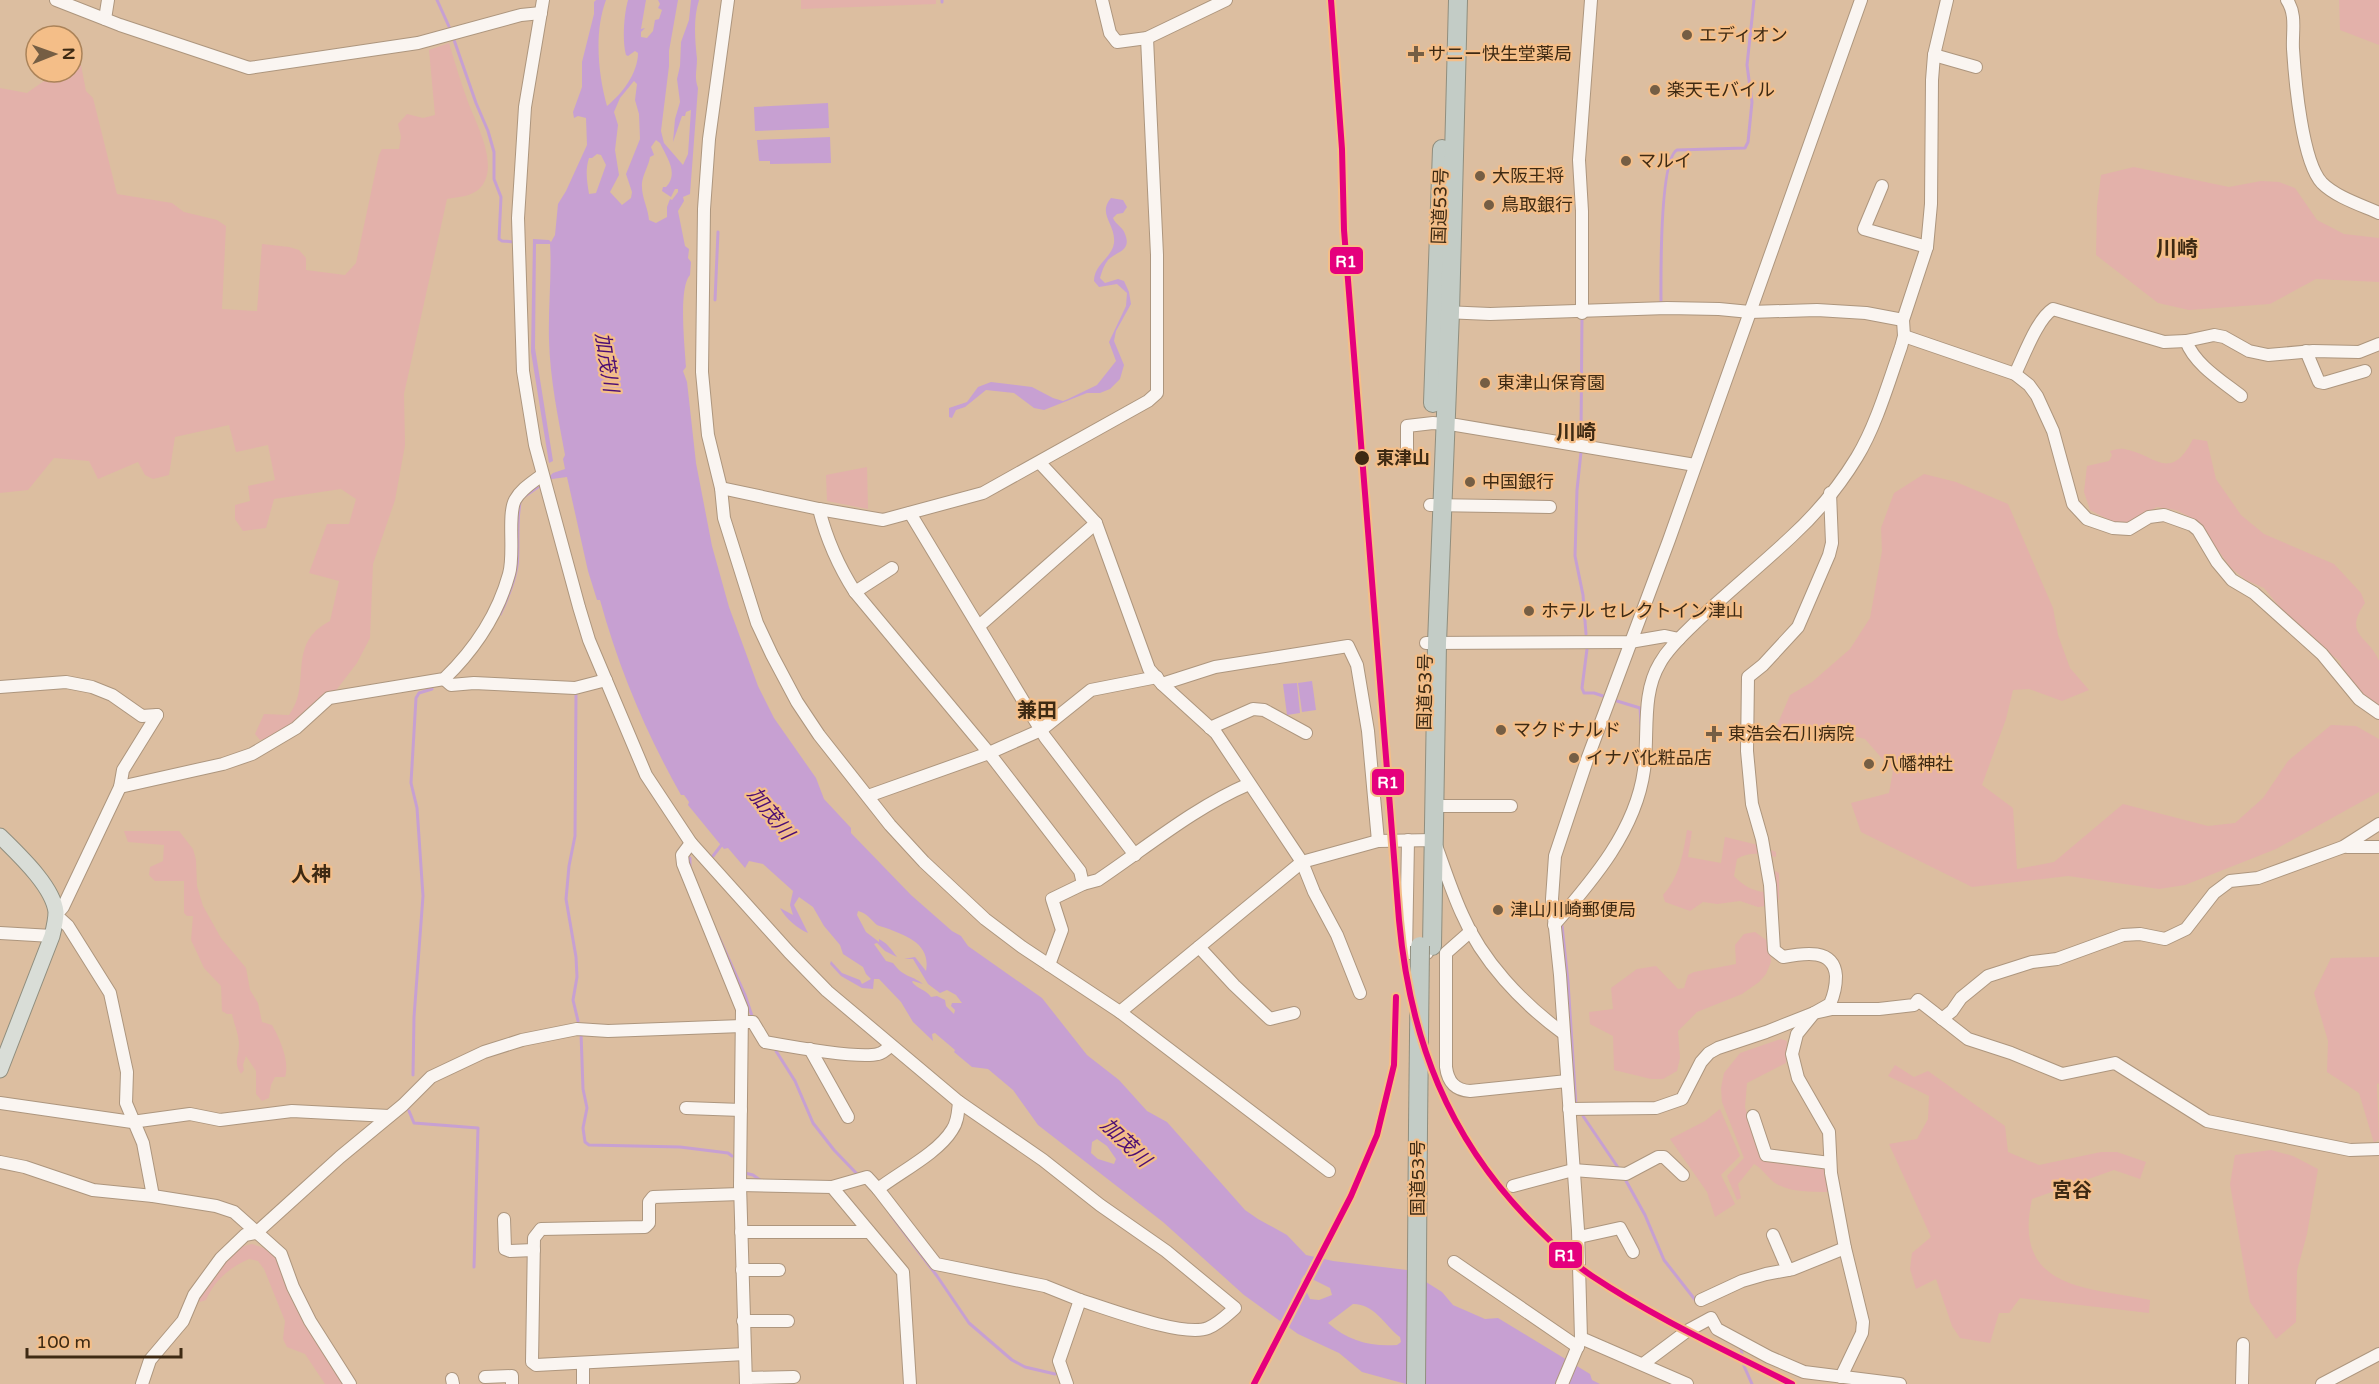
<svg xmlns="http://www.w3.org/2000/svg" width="2379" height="1384" viewBox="0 0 2379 1384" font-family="'Varela Round','Noto Sans JP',sans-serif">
<rect width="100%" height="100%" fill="#dcbea0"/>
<g fill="#e3b1aa">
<polygon points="801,0 936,0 936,4 801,9"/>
<polygon points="2339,0 2379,0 2379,45 2340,30"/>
<path d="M449,43c6,20 12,40 19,59 8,22 34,67 10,88 -9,7 -21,7 -31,9l-43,195 1,51 -10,55 -22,64 -3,74 -13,25 -23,30 -41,31 -17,11 -16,5 -5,-6 9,-20 25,1c24,-31 -4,-71 41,-94l9,-40 -30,-8 18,-49h22l7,-25 -15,-10 -67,10 -8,29 -23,3 -8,-12v-14l15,-4 -2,-15 27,-6 -7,-35 -32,7 -7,-27 -54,12 -6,38 -16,4 -8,-4 -7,-13 -40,17 -9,-18 -35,-3 -26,32 -28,3v-405l27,5c15,-10 26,-21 45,-21v-4l9,-3 5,26 7,7 24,96 55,9 12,9 33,8 9,6 -4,83 35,2 5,-67 27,3 10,3 7,8v12l39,5 11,-12 23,-108 3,-6h17l2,-12 -3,-13 9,-10 16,4 12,-3 -6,-65z"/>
<polygon points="2134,167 2229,187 2261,181 2279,182 2295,188 2317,220 2344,234 2379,238 2379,282 2316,279 2270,304 2189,310 2158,303 2096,255 2097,206 2101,175"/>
<path d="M2193,439l14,2 9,38 25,36 23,19 70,30 27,29 4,10c-23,33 5,33 14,58 0,10 0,36 0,48 -18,-12 -35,-26 -39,-48l-38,-27 -38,-46 -18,-8 -15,-12 -35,-48 -20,-10 -19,-3 -32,17 -12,-2 -23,-12 -6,-18 3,-26 22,-5 3,-6 -2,-4c4,-1 10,-3 14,-2 31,5 46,35 69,-10z"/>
<polygon points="867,467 868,509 827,501 826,475"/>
<polygon points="1924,474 1956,482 2008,504 2053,608 2058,635 2070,668 2089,690 2062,701 2029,689 2013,690 2006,719 1982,785 2013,808 2017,869 2054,862 2123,804 2208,826 2235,823 2263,798 2288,761 2331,725 2356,726 2379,739 2379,792 2276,849 2185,885 2159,889 2068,876 1972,887 1861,832 1851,803 1889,793 1893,771 1865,739 1819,727 1795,739 1776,728 1790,695 1812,682 1850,649 1870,618 1882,551 1881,528 1894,493"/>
<path d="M1687,830l5,1 -4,26 33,6 4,-26 33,8 18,7v5c-14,-3 -26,-6 -39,2l-3,17c8,9 20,16 32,16l-1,-15 10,-6 4,2v26l-13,7 -8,1 -18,-6 -23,3 -14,-2 -13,9 -25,-9 -2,-7c17,-19 20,-41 24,-65z"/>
<path d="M124,831h55l14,18 3,11 1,26 6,20 18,32 25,30 4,22 8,13 4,19 10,3c8,14 18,37 13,52h-10l-4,8 -2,13 -7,3 -6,-7v-23l-10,-15 -3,9 1,5 -3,4c-8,-12 -2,-18 -2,-29 0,-10 -5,-21 -7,-31h-5l-5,-3 -1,-25 -17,-18 -13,-28 2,-24h-6l-3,-3v-32h-29l-6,-6 1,-8 13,-6 1,-16 -36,-3z"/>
<polygon points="1755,932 1769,942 1771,962 1766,974 1759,982 1742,994 1697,1012 1678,1031 1680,1058 1677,1071 1663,1079 1651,1079 1614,1070 1613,1036 1590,1024 1589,1012 1613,1009 1611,988 1637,969 1656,966 1678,989 1684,988 1688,975 1694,972 1736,964 1735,945 1744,934"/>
<polygon points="2379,957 2379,1083 2377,1084 2379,1139 2374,1143 2359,1093 2327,1072 2328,1041 2314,993 2331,958"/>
<path d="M1781,1039l6,2 -1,22 -39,20 -2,24 16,52 53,4 13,4 3,21 -3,4c-16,0 -39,0 -52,-9 -8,-6 -12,-14 -21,-19l-16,20 3,14 -4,2 -10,-24 17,-18 -22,-56 -1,-14 3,-15 16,-20z"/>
<path d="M1895,1065l19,12 14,-6 77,55 3,26 31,13 62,-13h16l29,10 -6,17 -26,-9 -82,29c-20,90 53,88 118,101l-1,13 -129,-15 -11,15h-10l-9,30 -30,-5 -8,-12 -16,-47 -20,10 -6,-20 2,-16 19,-16 -42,-93 28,-5 11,-20 1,-23 -41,-20z"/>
<polygon points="1720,1109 1740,1156 1721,1175 1735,1204 1715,1217 1707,1192 1670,1139 1705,1121"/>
<polygon points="2271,1150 2293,1156 2318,1169 2307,1234 2297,1271 2296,1322 2276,1339 2250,1302 2230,1184 2235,1155"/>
<path d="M252,1244l21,7 73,133h-21l-20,-30 -18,-7 -4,-8 2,-18 -21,-52 -6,-8 -9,-2c-19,8 -35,22 -43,41l-6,2 -3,-5 39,-49z"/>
</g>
<g fill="#c7a0d2" fill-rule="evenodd">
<path d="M596,0h10c-12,32 -8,74 1,106 15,-12 31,-33 31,-53l-3,-2 -7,5 -2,-1c-4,-14 -2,-41 2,-55h18l-5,29 4,-1 -4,4v5l6,1 6,-7 2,-11 4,-1 3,-9 -4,-2 2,-4 -2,-4h20l-9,51v15l-8,65 3,12 19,22 5,-11 3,-44 -5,2 -1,4h-3l-9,26 2,-23 5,-17 -3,-23 3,-13 1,-24 8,-22 2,-20h8c-6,19 -4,40 -2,59 0,11 -3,18 1,29l-8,106 -7,3 1,4 -6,10 7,35 4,3 -1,9 3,4 -1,13c-12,13 -5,73 -4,92l-3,4 4,11 9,81 16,83 17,61 29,79 16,32 42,60 8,21 27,29v5l60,62 41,36 9,5 7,10 74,52 45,57 32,25 28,31 20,11 78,88 13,9 29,16 19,20 27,6 74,9 35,22 11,13 32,14 13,-1 92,56 2,6 8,4h-194l-44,-12 -23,-19 -41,-19 -54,-39 -81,-73 -125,-97 -25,-35 -25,-21 -16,-2 -18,-15 1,-2 -20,-17 -3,1 1,7 -20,-19 -12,-20 -22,-23h-5l-1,10 -11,-1 -21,-12 -11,-12 1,-3 11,12 18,7 2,4 9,-5 -5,-5 -3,-7 -20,-13 -3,-9 -16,-19 -11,-19 -14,-10 -5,8 14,28c-10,-4 -23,-15 -28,-25l13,7 -3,-10 3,-14 -30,-27 -14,-3 -4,7 -17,-20 -4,1 -36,-44 1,-3 -5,-7h-3c-35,-62 -62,-126 -81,-195h-3l-9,-29 -21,-94 -15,2 -30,21c-4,21 -2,41 -3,62 -2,18 -10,37 -18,54l-2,-3 17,-106 14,-17 9,-4 14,-13 12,-4 -2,-10 2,-4c-7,-38 -15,-76 -16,-115 -1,-32 3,-66 1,-96h-14l-1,104 18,113 -4,2 -18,-111 2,-113 16,1 2,2 4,-7 3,-31 8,-13 21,-46 -1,-27 -8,-2 -4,2 -1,-6 9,-25v-25l12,-48v-12zM634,81l3,3 -2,16 4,14 1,25 -14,35 6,18 -1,6 -9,7 -12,-13 9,-17 -4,-25 3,-25 -4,-13 6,-14zM656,140l4,3c7,15 19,30 6,44h-3l-1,4 9,6 4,-8h3v3l-6,8 -2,-1 -3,8v10l-11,6 -7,-3c-1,-13 -8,-23 -7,-37 1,-9 7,-18 8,-26l4,-2 -3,-8zM597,154l4,1 5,10 -10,28 -7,1c-2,-13 -4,-24 0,-36h3zM858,911c9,2 12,8 19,14 2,1 6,2 9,3 21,8 45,16 40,43l-11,-14 -11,2h9l15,25 12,9 7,-3 9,5 6,8h-10l-1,3 4,4 -1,4 -8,-8 -1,-6 -8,-4 -6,1c-4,-7 -14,-8 -19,-15l1,-1 10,3c-13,-10 -19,-6 -30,-21l-7,-2 -12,-17 3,-1 8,8 12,6c-5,-7 -10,-14 -18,-18v3l-13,-10 -9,-17zM1097,1139l10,7 9,13 -2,5 -16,-5 -7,-6 1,-11zM1304,1275l26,13 2,7 -13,5 -9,-1 -9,-19zM1353,1304c22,0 31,21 47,33l1,5 -4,3c-26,2 -49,-4 -69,-22z"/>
<polygon points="828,103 829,128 755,131 754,107"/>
<polygon points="830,137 831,163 770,164 770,161 759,161 757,140"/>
<path d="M1111,198l12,2 4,7 -4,6 -6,1 -4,4c3,7 10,9 12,16 7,17 -8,17 -17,26 -4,5 -6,11 -8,18l5,5 13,-4 6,2 5,11 2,12 -15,27 -2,10 10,24 -4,14 -10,10 -10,4h-13l-43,17 -10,-2 -20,-15 -28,-3 -21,17 -9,3 -4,8 -3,-1v-9l18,-6 11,-15 13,-5 41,5 21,11 10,3 5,-2 29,-14 19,-24 -7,-19 17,-36 1,-13 -10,-9 -18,3 -5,-6c0,-17 18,-23 20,-38 2,-19 -17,-29 -3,-45z"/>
<polygon points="1312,681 1316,710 1302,712 1298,683"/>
<polygon points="1297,683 1300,713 1287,715 1283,684"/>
</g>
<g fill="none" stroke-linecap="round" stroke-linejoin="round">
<g stroke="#c7a0d2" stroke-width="3">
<polyline points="437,0 451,31"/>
<polyline points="942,0 942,2"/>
<polyline points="453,37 476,103 488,131 494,152 494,179 501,197 499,239 502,241 516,242"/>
<polyline points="715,300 718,232"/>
<path d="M1661,304c0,-24 -2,-144 16,-154l68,-2 3,-6 4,-40 -5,-37 7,-65"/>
<polyline points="1581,436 1582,315"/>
<polyline points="1581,452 1577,490 1575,556 1583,595 1586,634"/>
<polyline points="1587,649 1582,688 1584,693 1594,693 1606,697"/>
<polyline points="576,694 575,836 569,866 566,899 576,957 577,977 573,1000 578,1021"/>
<polyline points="1617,701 1640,708 1641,724"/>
<polyline points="713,856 723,843"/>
<polyline points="690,858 690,868"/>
<polyline points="1562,926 1568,982 1576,1106"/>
<polyline points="718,935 745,995 752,1016"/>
<polyline points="581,1033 583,1089 587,1108 583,1128 585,1142 589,1145 680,1147 728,1153 732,1156"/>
<polyline points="776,1051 795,1081 813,1123 834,1150 858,1175"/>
<polyline points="413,1075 414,1017 423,896 417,808 411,783 416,698 419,693 432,689"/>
<polyline points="409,1111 414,1123 478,1128 474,1267"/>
<polyline points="1583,1116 1619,1169"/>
<polyline points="745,1173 753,1175 760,1180"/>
<polyline points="1625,1179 1645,1215 1664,1260 1696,1301"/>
<polyline points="891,1215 937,1276 969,1323 1012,1360 1025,1367 1055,1374"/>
<polyline points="1741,1348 1744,1366 1752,1384"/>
</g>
<defs>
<g id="minor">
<polyline points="56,0 120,25 249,68 418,43 521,15 541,13"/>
<path d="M543,0l-18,107 -7,111 5,153 12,74 44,162 10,33 57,135 45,68 98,109 38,39 132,111 84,58 57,45 66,46 69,57c-8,7 -17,16 -27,20 -24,10 -102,-20 -128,-28l-21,61 8,23"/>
<polyline points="728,0 709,139 704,209 702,372 708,435 721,488 724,518 757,623 772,655 797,702 819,735 890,825 924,862 985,919 1022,947 1120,1012 1329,1171"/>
<polyline points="1102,0 1110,33 1117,42 1147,38 1226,0"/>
<path d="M2287,0c10,15 5,32 6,49 2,31 9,113 29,134 14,14 39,22 57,30"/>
<polyline points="105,19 108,0"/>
<polyline points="1934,55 1976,67"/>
<polyline points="1882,186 1864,229 1927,247"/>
<polyline points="1444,312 1490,314 1667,308 1719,309 1750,312 1817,310 1866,313 1903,320"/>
<polyline points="1582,313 1582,211 1579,160 1591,0"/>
<polyline points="1904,336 2015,374 2029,385 2037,396 2053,431 2073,504 2087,519 2113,528 2129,529 2149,517 2164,515 2192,525 2198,530 2217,562 2232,580 2254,593 2322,654 2359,699 2379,713"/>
<path d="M2186,341c9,24 36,40 55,55"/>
<polyline points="2306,351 2319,382 2324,383 2365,371"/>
<path d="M2015,374c9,-18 22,-55 38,-65l111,33 22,-1 28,-6 10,2 25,14 19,4 45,-4 46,1 20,-8"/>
<polyline points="1407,449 1407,426 1433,423 1456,425 1695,465"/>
<polyline points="1040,463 1096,523 1149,669 1162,684 1216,733 1302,862 1314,892 1337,935 1360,993"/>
<polyline points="721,488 819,509 883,520 983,493 1148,401 1157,393 1157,255 1147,38"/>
<polyline points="1430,505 1550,507"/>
<path d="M819,509c7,28 20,58 36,83l134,161 91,118 3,13"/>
<polyline points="910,513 1045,737 1135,855"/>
<polyline points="855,592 892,568"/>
<polyline points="979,626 1096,523"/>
<polyline points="1426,643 1630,642 1665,636 1679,639"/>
<polyline points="444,679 451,685 474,683 575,688 606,680"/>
<polyline points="1162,684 1215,667 1348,646 1357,665 1368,731 1378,841"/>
<polyline points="0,687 66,682 92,687 112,695 142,716 157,715"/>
<polyline points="1210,728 1253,709 1264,710 1306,733"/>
<path d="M120,787l103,-23 29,-10 44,-26 33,-30 115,-19c30,-29 54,-65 65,-105 6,-20 -2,-59 6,-74 6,-11 18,-18 27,-25"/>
<polyline points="868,796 989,753 1041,730 1091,690 1157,677"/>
<polyline points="1435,806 1511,806"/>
<polyline points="1408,840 1406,953 1427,953"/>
<polyline points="691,843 682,855 683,864 742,1009 740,1185 746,1384"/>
<polyline points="2347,847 2379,847"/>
<path d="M1554,925c39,-45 82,-95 90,-155 5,-35 -3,-76 16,-107 9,-16 23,-28 36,-41 31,-29 64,-56 95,-85 24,-22 49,-52 66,-80 19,-31 32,-76 44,-110l3,-11 -1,-16 24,-73 4,-43 1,-124 2,-25 13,-55"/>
<path d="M1471,931l-25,22v114c2,15 9,23 24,24l97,-10"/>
<polyline points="0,933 52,936"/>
<polyline points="1199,947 1234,985 1270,1019 1294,1013"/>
<path d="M1049,965l13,-35 -10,-31 31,-15 15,-4c49,-33 97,-73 151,-96"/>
<path d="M1120,1012l182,-150 76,-21 56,-1c9,24 17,50 28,74 20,47 60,89 101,119"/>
<polyline points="1942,1019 1952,1011 1961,998 1988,976 2032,962 2057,959 2123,935 2140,934 2165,939 2186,929 2214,893 2230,881 2258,878 2343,847 2379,824"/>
<path d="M742,1022h11l12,20c22,4 93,17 113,12 5,-1 9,-5 12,-8"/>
<polyline points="810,1049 848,1117"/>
<path d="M959,1102c-1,9 -1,20 -7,28 -14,23 -52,42 -74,59l58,75 109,22 35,14"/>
<polyline points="0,1103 132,1122 190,1114 220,1120 292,1111 389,1116"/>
<polyline points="686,1108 741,1110"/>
<polyline points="1569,1109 1656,1108 1682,1099 1701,1062 1709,1053 1718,1048 1766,1032 1814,1013 1832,1009 1879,1009 1914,1005 1918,1000 1968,1039 2011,1053 2062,1074 2115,1063 2207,1121 2350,1150 2379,1149"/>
<polyline points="1753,1116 1766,1155 1830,1163"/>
<polyline points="0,1162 25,1167 93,1190 153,1196 216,1206 234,1212 281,1254 293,1287 310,1321 350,1384"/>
<polyline points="740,1185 832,1187 903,1272 910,1384"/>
<polyline points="1513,1186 1573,1170 1626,1174 1658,1157 1664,1157 1683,1175"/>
<polyline points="832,1187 867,1177 878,1189"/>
<polyline points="740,1194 653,1197 649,1202 649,1223 645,1227 541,1229 534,1238 532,1362 536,1365 745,1354"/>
<polyline points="153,1196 143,1143 126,1103 127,1072 110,993 68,926 56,915 63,907 120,787 123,770 157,715"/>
<polyline points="504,1219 505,1249 510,1251 534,1250"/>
<polyline points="741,1232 869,1232"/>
<polyline points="1773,1235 1788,1270"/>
<polyline points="1579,1237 1620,1228 1633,1252"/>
<polyline points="1454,1262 1578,1347"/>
<polyline points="742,1270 779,1270"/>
<path d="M1701,1300l41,-19 24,-7 27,-5 52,-21 -14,-75 -2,-41 -31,-54 -6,-24 5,-20 17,-21 16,-9c4,-9 6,-18 6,-28 -2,-28 -32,-23 -53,-19l-9,-7 -4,-65 -8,-46 -10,-35 -5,-53 1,-74 15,-12 35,-38 31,-72 3,-12 -2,-50"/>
<polyline points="743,1321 788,1321"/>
<polyline points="583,1364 583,1384"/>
<polyline points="1643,1364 1687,1331 1711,1318 1717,1329 1769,1357 1804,1372 1900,1384"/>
<polyline points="485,1377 512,1376 512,1384"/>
<polyline points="1841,1377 1862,1333 1863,1322 1845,1248"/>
<polyline points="746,1378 794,1377"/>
<polyline points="452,1379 453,1384"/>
<polyline points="142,1384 150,1360 183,1321 194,1295 221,1258 245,1235 256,1233 340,1157 403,1105 431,1077 484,1052 522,1040 577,1029 608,1031 742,1026"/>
<polyline points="1562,1384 1580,1341"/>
<polyline points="1687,1384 1581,1338 1578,1230 1560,975 1552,899 1555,856 1588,757 1669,540 1861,0"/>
<polyline points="2242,1384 2243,1344"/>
<polyline points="2322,1384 2379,1354"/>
</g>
<path id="major" d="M0,836c18,18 53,50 56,76 0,8 -2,16 -4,24l-52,134"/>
<g id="highway">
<polyline points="1433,403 1442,149"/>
<polyline points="1432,946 1437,643 1450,312 1458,0"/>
<polyline points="1416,1384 1418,1128"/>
</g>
</defs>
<use href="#minor" stroke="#ad967e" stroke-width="14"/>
<use href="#major" stroke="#908e7e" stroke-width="17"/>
<use href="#highway" stroke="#908e7e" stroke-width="20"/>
<use href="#minor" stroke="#faf5f1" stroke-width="12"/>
<use href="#major" stroke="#d9ddd7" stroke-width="15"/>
<use href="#highway" stroke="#c3ccc6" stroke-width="18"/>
<defs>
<polyline id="highway-bridge" points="1418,1128 1420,946"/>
</defs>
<use href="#highway-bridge" stroke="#908e7e" stroke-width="20" stroke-linecap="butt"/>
<use href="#highway-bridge" stroke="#c3ccc6" stroke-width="18"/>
<defs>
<g id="rail-1">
<path d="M1331,0l11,149 2,81 55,690c11,119 49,219 135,305 18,18 37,37 58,51 63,42 133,74 200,108"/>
<polyline points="1254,1384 1351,1196 1377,1135 1394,1065 1396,997"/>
</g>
</defs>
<use href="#rail-1" stroke="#f4be88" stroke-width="10"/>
<use href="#rail-1" stroke="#e5007d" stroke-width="6"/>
</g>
<g fill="#755e44" stroke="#f4be88" stroke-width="2">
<circle cx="1687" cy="35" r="6"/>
<path d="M1413 45h6v6h6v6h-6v6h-6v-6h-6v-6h6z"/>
<circle cx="1655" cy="90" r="6"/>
<circle cx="1626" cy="161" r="6"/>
<circle cx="1480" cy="176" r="6"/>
<circle cx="1489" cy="205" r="6"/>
<circle cx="1485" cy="383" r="6"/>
<circle cx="1470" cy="482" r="6"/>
<circle cx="1529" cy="611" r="6"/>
<circle cx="1501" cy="730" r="6"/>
<path d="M1711 725h6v6h6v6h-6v6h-6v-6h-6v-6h6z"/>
<circle cx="1574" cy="758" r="6"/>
<circle cx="1869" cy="764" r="6"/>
<circle cx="1498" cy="910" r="6"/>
</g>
<circle fill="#3e2a13" stroke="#f4be88" stroke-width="2" cx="1362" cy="458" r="8"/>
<g text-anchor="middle" stroke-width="4.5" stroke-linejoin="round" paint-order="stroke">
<g font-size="18" fill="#3e2a13" stroke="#f4be88" text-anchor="start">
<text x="1699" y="41">エディオン</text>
<text x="1428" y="60">サニー快生堂薬局</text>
<text x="1667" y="96">楽天モバイル</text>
<text x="1638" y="167">マルイ</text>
<text x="1492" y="182">大阪王将</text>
<text x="1501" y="211">鳥取銀行</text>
<text x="1497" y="389">東津山保育園</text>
<text x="1482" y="488">中国銀行</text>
<text x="1541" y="617">ホテル セレクトイン津山</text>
<text x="1513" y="736">マクドナルド</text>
<text x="1728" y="740">東浩会石川病院</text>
<text x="1586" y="764">イナバ化粧品店</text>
<text x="1881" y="770">八幡神社</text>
<text x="1510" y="916">津山川崎郵便局</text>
</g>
<g font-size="18" fill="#3e2a13" stroke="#f4be88">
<text transform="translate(1440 206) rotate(-88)" y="6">国道53号</text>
<text transform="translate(1425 692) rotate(-89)" y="6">国道53号</text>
<text transform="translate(1418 1178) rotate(-90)" y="6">国道53号</text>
</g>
<g font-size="18" font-weight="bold" fill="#3e2a13" stroke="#f4be88" text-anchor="start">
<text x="1376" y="464">東津山</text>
</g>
<g font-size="20" font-style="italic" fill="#4c0e74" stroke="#f4be88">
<text transform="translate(607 362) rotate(81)" y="7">加茂川</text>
<text transform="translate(771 813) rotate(51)" y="7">加茂川</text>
<text transform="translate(1126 1142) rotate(44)" y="7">加茂川</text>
</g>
<g font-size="20" font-weight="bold" fill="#3e2a13" stroke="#f4be88">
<text x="1576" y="439">川崎</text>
<text x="1037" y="717">兼田</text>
<text x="311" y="881">人神</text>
<text x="2072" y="1197">宮谷</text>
</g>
<g font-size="21" font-weight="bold" fill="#3e2a13" stroke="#f4be88">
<text x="2177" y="256">川崎</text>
</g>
</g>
<g stroke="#f4be88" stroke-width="2">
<rect x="1329" y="246" width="35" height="29" rx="6" fill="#e5007d"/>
<rect x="1371" y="768" width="34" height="28" rx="6" fill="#e5007d"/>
<rect x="1548" y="1241" width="35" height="28" rx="6" fill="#e5007d"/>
</g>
<g font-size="16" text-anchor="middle" font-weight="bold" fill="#fff">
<text x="1346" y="267">R1</text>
<text x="1388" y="788">R1</text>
<text x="1565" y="1261">R1</text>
</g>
<g transform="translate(54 54) rotate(89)"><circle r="28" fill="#f4be88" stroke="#ab8359" stroke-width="1.5"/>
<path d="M0-4.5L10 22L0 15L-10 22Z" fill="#755e44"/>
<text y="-9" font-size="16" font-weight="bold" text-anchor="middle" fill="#3e2a13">N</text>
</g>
<path d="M27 1348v9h154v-9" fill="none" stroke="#3e2a13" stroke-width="3"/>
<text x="36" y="1348" font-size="18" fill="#3e2a13" stroke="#f4be88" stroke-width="4.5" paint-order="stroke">100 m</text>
</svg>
